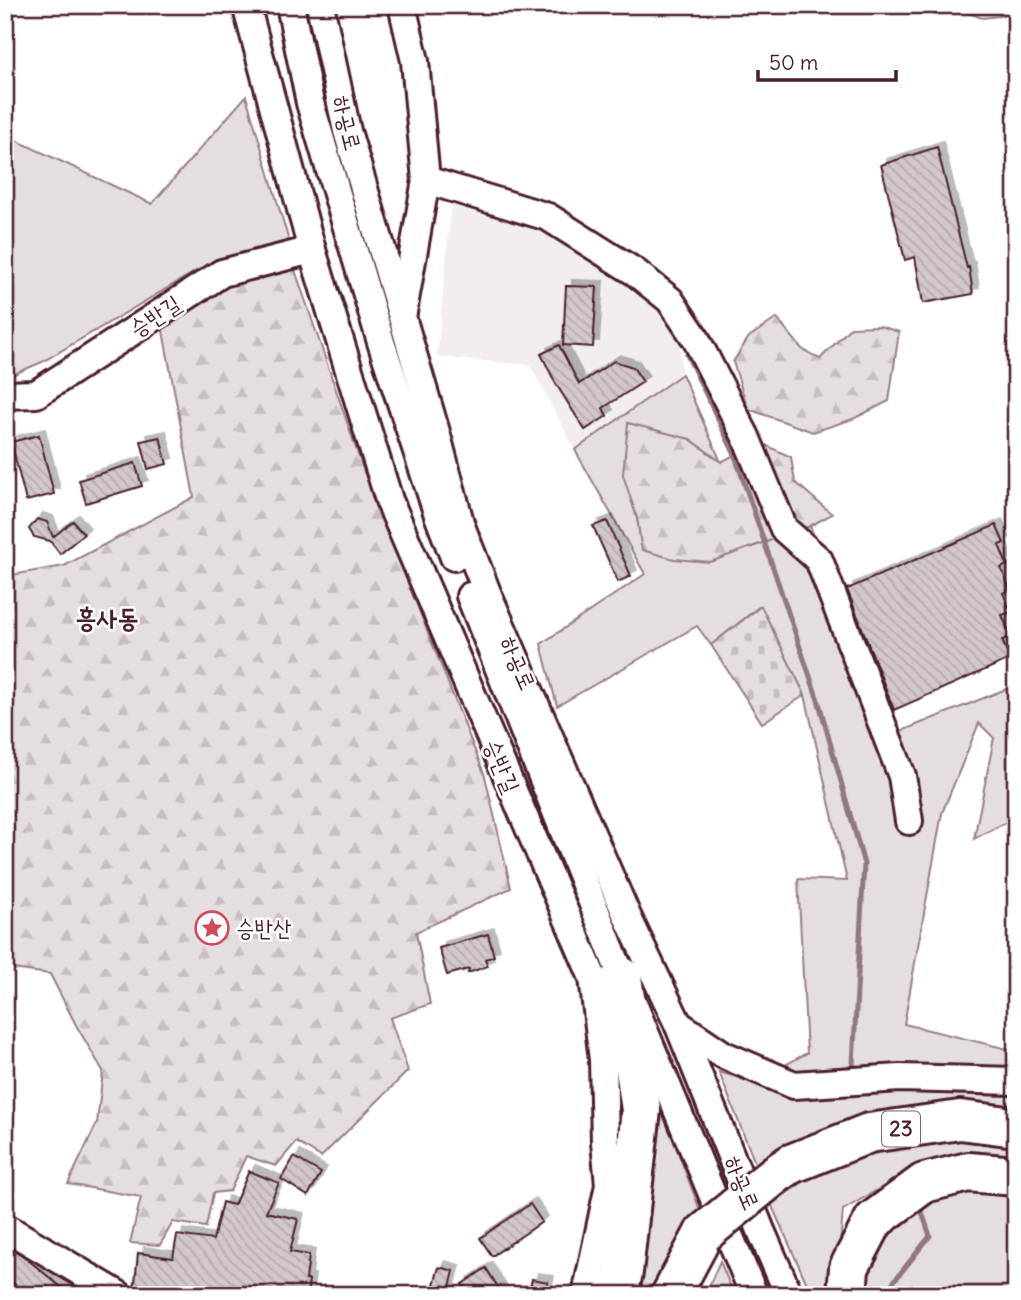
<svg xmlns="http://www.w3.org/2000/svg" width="1021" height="1300" viewBox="0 0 1021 1300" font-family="Delius,'Poor Story',sans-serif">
<defs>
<pattern id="forest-firs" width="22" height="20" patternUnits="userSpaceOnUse" patternTransform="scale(1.75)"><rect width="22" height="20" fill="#e5dee0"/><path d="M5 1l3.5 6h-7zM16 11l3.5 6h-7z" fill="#c6bec0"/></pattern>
<pattern id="cemetery-stones" width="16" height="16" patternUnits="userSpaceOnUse" patternTransform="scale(1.75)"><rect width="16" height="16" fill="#e5dee0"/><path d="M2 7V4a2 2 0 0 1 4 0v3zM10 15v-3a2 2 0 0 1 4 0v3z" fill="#c6bec0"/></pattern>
<pattern id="building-back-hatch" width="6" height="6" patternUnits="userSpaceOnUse" patternTransform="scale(1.75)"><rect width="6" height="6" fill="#d2c7cb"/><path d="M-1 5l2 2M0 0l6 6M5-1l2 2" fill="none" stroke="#b6aaae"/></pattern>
<filter id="shadow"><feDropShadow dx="6" dy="-6" stdDeviation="0" flood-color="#0004"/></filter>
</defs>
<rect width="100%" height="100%" fill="#fff"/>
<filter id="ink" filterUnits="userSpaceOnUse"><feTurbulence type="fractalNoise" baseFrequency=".0143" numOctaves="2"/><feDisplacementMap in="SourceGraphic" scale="14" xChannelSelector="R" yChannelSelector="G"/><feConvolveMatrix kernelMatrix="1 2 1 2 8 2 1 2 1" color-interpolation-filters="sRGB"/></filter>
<g filter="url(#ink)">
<polygon fill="#f2eeef" points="451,205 552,235 657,306 679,333 682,374 575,450 530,365 437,357"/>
<g fill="#e5dee0" stroke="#987e86" stroke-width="2">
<polygon points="948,5 1016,5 1016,14 982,18"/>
<polygon points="246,96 289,241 198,270 42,362 5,378 5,135 152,204"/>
<polygon points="682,374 721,462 690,439 637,518 642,550 749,548 810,526 899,732 1016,685 1016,817 974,839 994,738 979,723 942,813 904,1024 1016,1051 1016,1070 997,1066 875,1069 799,1074 785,1065 807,1053 798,879 847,881 805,695 760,606 711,645 697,626 557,706 541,644 645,574 575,450"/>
<polygon points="645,1065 701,1213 652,1295 628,1295"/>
<polygon points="719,1072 807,1098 887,1092 1016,1096 1016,1116 757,1168"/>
<polygon points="935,1136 1016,1142 1016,1164 979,1152 920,1165 843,1210 836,1295 812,1295 771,1204 831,1163"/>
<polygon points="1009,1185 1016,1189 1016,1295 862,1295 863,1280 892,1222 940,1194"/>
<polygon points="720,1261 734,1295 705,1295"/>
</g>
<g fill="url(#forest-firs)" stroke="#987e86" stroke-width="2">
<polygon points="294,267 364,472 485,776 511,888 416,932 430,1004 390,1018 408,1071 321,1157 296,1142 276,1166 246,1156 230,1191 213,1193 206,1227 173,1222 160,1245 130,1243 141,1197 68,1184 97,1123 103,1071 76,1025 50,974 5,968 5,576 64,566 194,497 161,320 219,285"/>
<polygon points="777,318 802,349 820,359 851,327 880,326 899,332 889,401 853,419 813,432 748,409 733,362 749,337"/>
<polygon points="628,423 690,439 721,462 759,442 791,457 795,482 832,514 810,526 710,562 674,559 642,550 637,518 623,475"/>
</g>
<polygon fill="url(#cemetery-stones)" stroke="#987e86" stroke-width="2" points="761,606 805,695 762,723 711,645"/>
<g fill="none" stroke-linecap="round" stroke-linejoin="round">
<g stroke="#91787e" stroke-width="5">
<polyline points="687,355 734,453 819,703 864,864 853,1064 856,1070"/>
<polyline points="883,1295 930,1236 920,1206"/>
</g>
</g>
<g fill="url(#building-back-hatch)" stroke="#4a1f2b" stroke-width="2" filter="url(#shadow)">
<polygon points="937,147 967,268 969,267 973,294 923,303 915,257 905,260 881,165"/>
<polygon points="566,286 597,287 593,347 563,345"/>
<polygon points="559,345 579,384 614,361 633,367 643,382 603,408 607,416 585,430 556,384 541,354"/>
<polygon points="39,435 54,494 26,501 11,442"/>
<polygon points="160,437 167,464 148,469 141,441"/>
<polygon points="135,463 142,486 86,503 79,480"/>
<polygon points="37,519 47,522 53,537 73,521 84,534 60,554 50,541 34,537 29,529"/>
<polygon points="607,521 631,576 618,582 593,526"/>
<polygon points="996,525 1004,543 999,545 1007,565 1001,568 1010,589 1003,593 1011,612 1002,615 1011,637 1002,640 1010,659 894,710 847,589"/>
<polygon points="488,934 494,956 485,959 488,966 468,973 469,969 447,975 439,948"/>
<polygon points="294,1157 321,1173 308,1196 281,1179"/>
<polygon points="249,1171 279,1183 266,1212 298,1219 290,1252 309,1255 306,1280 309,1280 307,1295 147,1295 134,1293 138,1253 173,1258 177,1235 213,1240 222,1202 234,1205"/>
<polygon points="530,1204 542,1222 492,1256 480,1238"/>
<polygon points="5,1245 22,1255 71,1295 28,1295 5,1277"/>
<polygon points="439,1267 454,1271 448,1295 431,1295"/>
<polygon points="486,1268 503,1295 469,1295 462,1284"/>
<polygon points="532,1279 548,1282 545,1295 528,1295"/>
</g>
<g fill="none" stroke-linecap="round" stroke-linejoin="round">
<defs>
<g id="minor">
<polyline points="246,5 312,250 389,500 593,978 603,1060 605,1142 609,1185 586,1295"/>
<polyline points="290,5 310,103 381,342 438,515 454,557"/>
<polyline points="320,5 347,131 436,432 461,526 488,595 628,918 678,1024 762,1233 789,1295"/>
<polyline points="402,5 415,61 426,180 403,312"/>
<polyline points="426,180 548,217 635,272 670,300 696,339 746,437 784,529 819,560 902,776 909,821"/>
<polyline points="5,395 36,394 222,273 312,250"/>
<polyline points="470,596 622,977 754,1295"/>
<polyline points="678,1024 724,1055 794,1085 900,1078 1016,1081"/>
<polyline points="5,1227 119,1295"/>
</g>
<g id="highway">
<polyline points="791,1164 869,1133 960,1120 1016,1127"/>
<polyline points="618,1295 623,1272 641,1110 622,977"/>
<polyline points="671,1295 704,1233"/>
<polyline points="847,1295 849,1268 874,1220 924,1183 968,1172 1016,1176"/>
</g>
</defs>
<use href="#minor" stroke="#4a1f2b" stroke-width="32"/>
<use href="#highway" stroke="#4a1f2b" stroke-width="44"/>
<use href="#minor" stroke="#fff" stroke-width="26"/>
<use href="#highway" stroke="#fff" stroke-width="38"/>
<defs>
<polyline id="highway-bridge" points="704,1233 776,1174 791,1164"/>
</defs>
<use href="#highway-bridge" stroke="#4a1f2b" stroke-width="44" stroke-linecap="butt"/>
<use href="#highway-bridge" stroke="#fff" stroke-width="38"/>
</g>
</g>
<defs>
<symbol id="sight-ring" viewBox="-11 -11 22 22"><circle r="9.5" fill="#fff" stroke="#d1495b" stroke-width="1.5"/><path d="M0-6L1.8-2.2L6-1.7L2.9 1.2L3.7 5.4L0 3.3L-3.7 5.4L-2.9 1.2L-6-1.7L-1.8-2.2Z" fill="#d1495b"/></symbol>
</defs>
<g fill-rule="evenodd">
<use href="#sight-ring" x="193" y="909" width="38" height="38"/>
</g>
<g text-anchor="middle" stroke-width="5" stroke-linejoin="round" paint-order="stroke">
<rect fill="#fff" stroke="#80626b" stroke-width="2" x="882" y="1111.5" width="38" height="35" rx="5"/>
<g font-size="21" font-weight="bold" fill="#4a1f2b">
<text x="901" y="1136">23</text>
</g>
<g font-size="23" fill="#4a1f2b" stroke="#fff">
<text transform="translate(347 123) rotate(76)" y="8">하공로</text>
<text transform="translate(155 316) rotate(-33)" y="8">승반길</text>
<text transform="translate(518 663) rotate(66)" y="8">하공로</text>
<text transform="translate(502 766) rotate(67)" y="8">승반길</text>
<text transform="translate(742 1183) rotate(67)" y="8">하공로</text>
</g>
<g font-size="23" fill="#4a1f2b" stroke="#fff" text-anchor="start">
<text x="236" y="936">승반산</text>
</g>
<g font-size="26" font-weight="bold" fill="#4a1f2b" stroke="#fff">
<text x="107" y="627">흥사동</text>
</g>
</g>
<rect width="1021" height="1300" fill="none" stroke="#fff" stroke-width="28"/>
<rect x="14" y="14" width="993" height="1272" fill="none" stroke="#4a1f2b" stroke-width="2.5" filter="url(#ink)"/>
<path d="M758 70v10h138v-10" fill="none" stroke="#4a1f2b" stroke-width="3.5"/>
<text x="769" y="70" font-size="21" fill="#4a1f2b" stroke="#ffffff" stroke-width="5" paint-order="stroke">50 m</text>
</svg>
